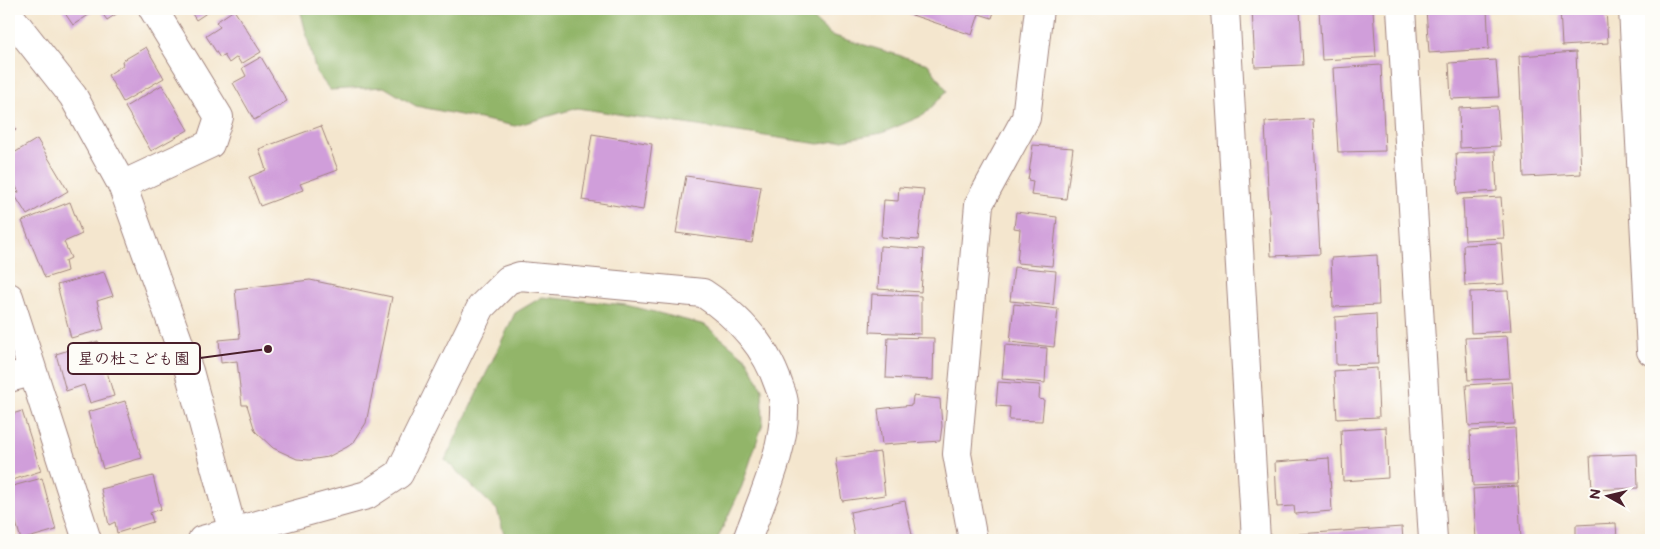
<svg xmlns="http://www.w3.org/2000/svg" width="1660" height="549" viewBox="0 0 1660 549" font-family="'Balsamiq Sans','Klee One',sans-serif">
<rect width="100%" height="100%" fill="#fdfcf7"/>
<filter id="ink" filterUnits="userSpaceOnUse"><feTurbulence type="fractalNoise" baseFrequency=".02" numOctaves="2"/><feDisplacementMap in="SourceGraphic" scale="10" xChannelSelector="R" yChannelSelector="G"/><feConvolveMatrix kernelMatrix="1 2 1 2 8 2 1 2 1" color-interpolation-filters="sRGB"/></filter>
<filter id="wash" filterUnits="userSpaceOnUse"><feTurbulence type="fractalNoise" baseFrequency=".0096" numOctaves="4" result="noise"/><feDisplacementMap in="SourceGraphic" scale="20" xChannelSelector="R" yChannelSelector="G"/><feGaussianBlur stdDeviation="1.12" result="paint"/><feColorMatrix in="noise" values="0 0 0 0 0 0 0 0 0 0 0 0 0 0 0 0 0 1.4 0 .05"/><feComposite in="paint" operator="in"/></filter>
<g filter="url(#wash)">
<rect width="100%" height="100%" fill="#f4e6ce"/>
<g fill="#92b569" stroke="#6e6a4a">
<polygon points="300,9 802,9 831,35 928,64 947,91 924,115 882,133 819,144 577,108 515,126 416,106 384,87 330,90 316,72"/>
<polygon points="542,297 627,305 705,325 747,359 762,389 763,423 742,486 717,540 506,540 497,510 445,460 515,313"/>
</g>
<g id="blocks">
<g fill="#d09eda">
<polygon points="62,9 98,9 73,25"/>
<polygon points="99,9 115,9 118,13 107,20"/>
<polygon points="189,9 211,9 211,10 196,20"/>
<polygon points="901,9 995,9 992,18 979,14 972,35 900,11"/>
<polygon points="1252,9 1300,9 1303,65 1255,67"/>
<polygon points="1319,9 1373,9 1376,57 1322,60"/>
<polygon points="1426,9 1487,9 1489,49 1429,53"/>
<polygon points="1560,9 1606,9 1608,43 1562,46"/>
<polygon points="234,10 261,52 241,64 237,57 229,63 224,55 220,58 206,36 220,27 216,22"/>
<polygon points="146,47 164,78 123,102 108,75 123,65 122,61"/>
<polygon points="1576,52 1581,174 1524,177 1519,56"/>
<polygon points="261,57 287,101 254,120 233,83 246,76 242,68"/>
<polygon points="1496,60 1499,97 1451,99 1449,63"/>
<polygon points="1381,65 1385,151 1338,152 1333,68"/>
<polygon points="162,85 188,130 151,151 125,107"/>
<polygon points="1497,106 1500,146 1460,148 1459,108"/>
<polygon points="1313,119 1320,254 1271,256 1265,122"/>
<polygon points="9,120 16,130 9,135"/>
<polygon points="321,126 338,170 300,184 303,190 260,206 249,177 266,170 259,149"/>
<polygon points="592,134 652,144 643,210 582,200"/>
<polygon points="37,139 68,191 27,215 14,194 19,192 9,175 9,156"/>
<polygon points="1033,145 1073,148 1066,199 1031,195 1033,181 1028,180"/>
<polygon points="1495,151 1497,191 1458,194 1456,153"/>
<polygon points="686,176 761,187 752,243 676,233"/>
<polygon points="899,187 924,189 918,240 881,237 884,200 898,201"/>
<polygon points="1501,197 1504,238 1465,240 1463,199"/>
<polygon points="70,202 82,234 64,242 71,258 65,261 67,271 45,278 22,221"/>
<polygon points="1016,212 1057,217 1052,266 1017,263 1020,229 1014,228"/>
<polygon points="1501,243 1504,284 1465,286 1463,245"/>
<polygon points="880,246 924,249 921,292 878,289"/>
<polygon points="1377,255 1379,305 1333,307 1331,258"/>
<polygon points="1014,267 1056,271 1053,305 1010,301"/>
<polygon points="104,272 113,296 97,301 104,329 71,338 57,285"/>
<polygon points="310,280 392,297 366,423 354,442 347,447 328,457 309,460 297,459 273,448 255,431 247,405 242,405 237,361 221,363 219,340 240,338 235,289"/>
<polygon points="1508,291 1511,331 1471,333 1470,292"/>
<polygon points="872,294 921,296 921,334 870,332"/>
<polygon points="1014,304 1058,309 1054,347 1010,342"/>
<polygon points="1376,314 1378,364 1336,365 1335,317"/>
<polygon points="1507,336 1510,378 1468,380 1465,338"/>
<polygon points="888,337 934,338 933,380 886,378"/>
<polygon points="98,341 114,396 90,403 84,385 66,391 56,354"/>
<polygon points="1005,345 1047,348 1045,383 1002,379"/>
<polygon points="1377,368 1379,417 1337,419 1334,371"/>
<polygon points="998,382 1040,385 1039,399 1044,400 1042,421 1009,420 1010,407 996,406"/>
<polygon points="1512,382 1515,424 1469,426 1466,385"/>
<polygon points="913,396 940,399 942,426 940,441 882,445 878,409 912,405"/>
<polygon points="125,401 142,458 103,469 88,412"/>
<polygon points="22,411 41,471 9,481 9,415"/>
<polygon points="1386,427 1388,478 1343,481 1341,430"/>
<polygon points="1515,428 1518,484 1473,486 1470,431"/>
<polygon points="880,452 885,495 842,501 835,458"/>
<polygon points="1637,454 1638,488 1592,490 1590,456"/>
<polygon points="1329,458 1332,511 1295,514 1294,506 1277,507 1275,462"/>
<polygon points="153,476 161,509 150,513 153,522 117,533 115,522 109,525 101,489"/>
<polygon points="42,478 56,530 21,540 9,497 9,487"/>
<polygon points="1518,486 1521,540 1476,540 1473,489"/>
<polygon points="905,501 913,540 855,540 850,512"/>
<polygon points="1616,523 1617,540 1576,540 1576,525"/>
<polygon points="1402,527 1403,540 1299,540 1299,534"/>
</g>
</g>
</g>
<g filter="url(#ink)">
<use href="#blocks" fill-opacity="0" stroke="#9f827c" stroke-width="1"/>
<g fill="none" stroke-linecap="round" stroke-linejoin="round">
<defs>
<g id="minor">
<polyline points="1225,9 1256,540"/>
<polyline points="1401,9 1433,540"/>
<polyline points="1633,9 1651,351"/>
<polyline points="122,185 210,144 219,117 153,9"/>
<polyline points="9,297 87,540"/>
<polyline points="9,378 31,372"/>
<polyline points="202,540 232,532"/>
<polyline points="973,540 957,454 979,204 1026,118 1039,9"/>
</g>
<g id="tertiary">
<polyline points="9,15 73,96 122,185 189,371 235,540"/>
<path d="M232,532l135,-37 32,-21 82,-167 27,-27 12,-4 183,17c35,23 63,53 76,93 2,5 5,12 5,18 2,45 -22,94 -37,136"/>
</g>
</defs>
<use href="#minor" stroke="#9f827c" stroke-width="30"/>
<use href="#tertiary" stroke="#9f827c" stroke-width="30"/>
<use href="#minor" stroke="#fff" stroke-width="28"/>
<use href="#tertiary" stroke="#fff" stroke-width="28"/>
</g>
</g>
<path fill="none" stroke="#4a1f2b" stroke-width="2" d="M268 349L200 358"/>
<circle fill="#4a1f2b" stroke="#fdfcf7" stroke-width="2" cx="268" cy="349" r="5"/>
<rect fill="#fdfcf7" stroke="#4a1f2b" stroke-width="2" x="68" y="343" width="132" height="31" rx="5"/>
<g font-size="16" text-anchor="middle" font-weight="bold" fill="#4a1f2b">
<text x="134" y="364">星の杜こども園</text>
</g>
<rect width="1660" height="549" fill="none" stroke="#fdfcf7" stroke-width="30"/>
<g transform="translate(1608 496) rotate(278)" stroke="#fdfcf7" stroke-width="4" paint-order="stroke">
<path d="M0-4L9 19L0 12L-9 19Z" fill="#4a1f2b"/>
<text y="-8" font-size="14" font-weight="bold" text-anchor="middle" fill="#4a1f2b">N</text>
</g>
</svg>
